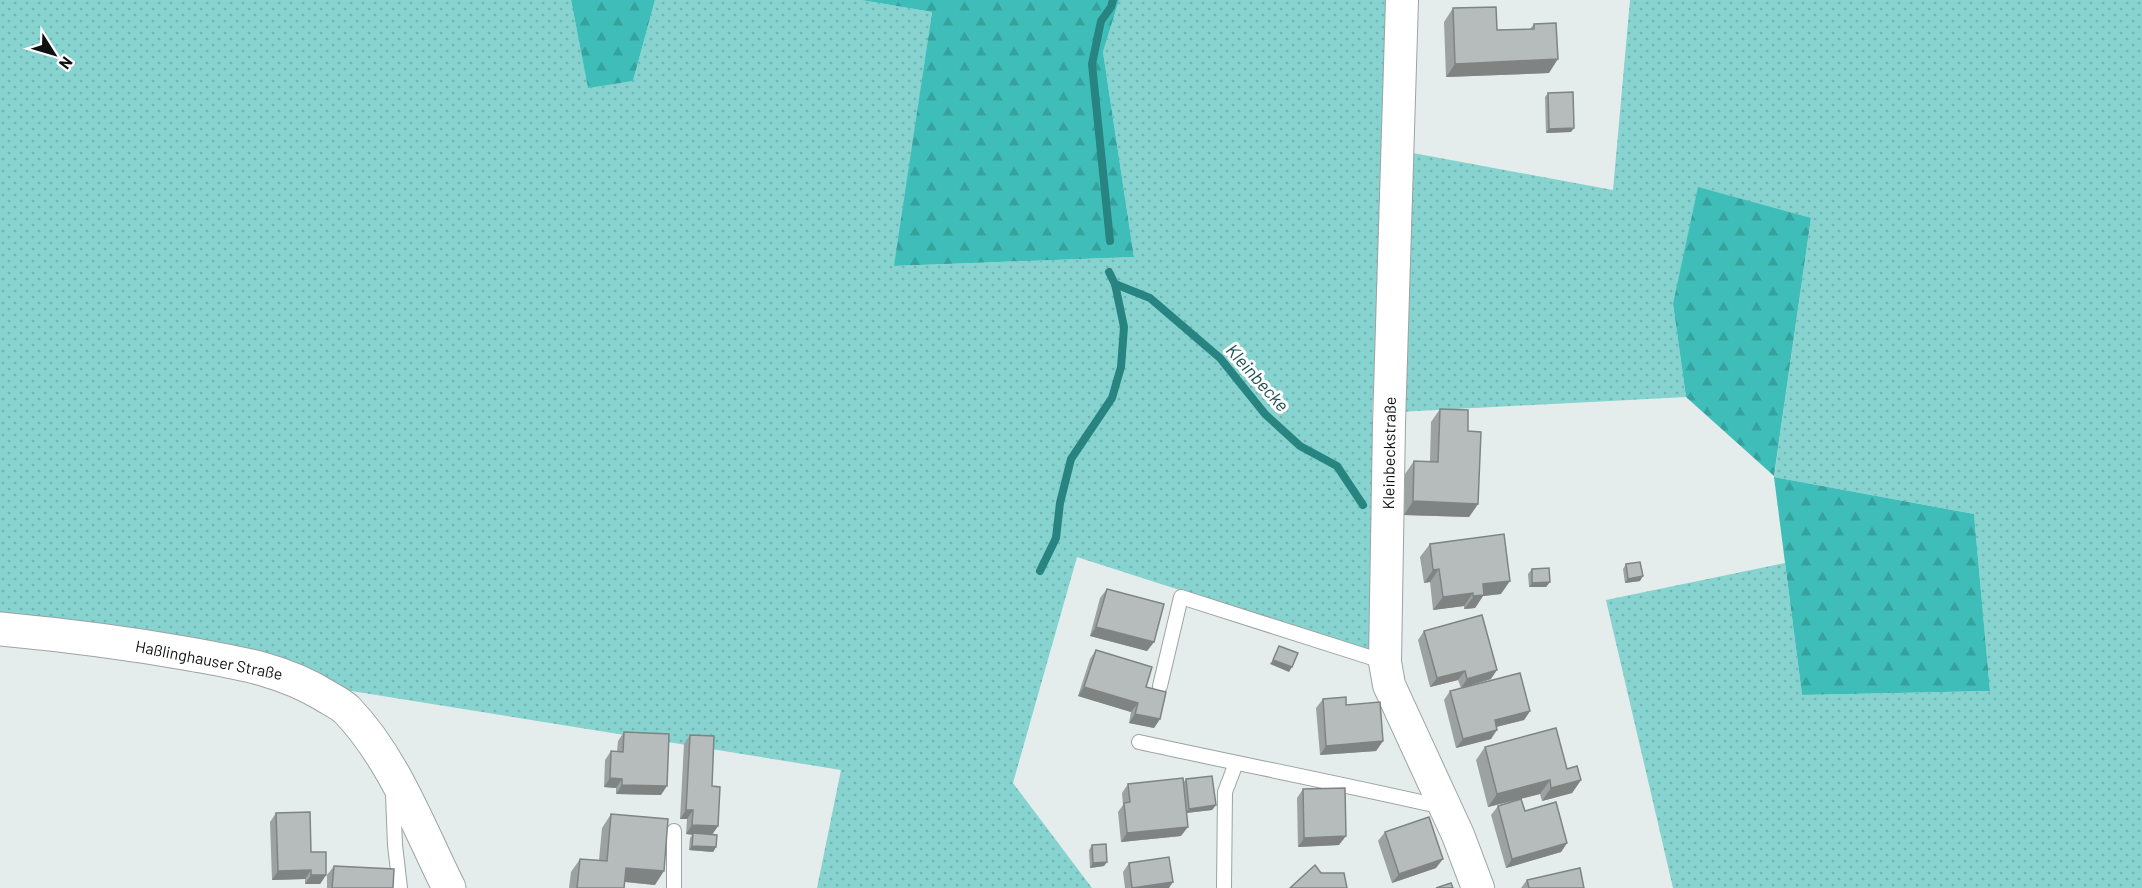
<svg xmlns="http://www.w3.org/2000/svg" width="2142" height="888" viewBox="0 0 2142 888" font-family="Barlow,sans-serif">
<defs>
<pattern id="grass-dots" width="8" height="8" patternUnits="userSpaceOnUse" patternTransform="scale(1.5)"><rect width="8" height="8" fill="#86d3cf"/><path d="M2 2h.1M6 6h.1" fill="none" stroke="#72b4b1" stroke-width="1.8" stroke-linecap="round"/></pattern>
<pattern id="forest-firs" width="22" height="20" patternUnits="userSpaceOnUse" patternTransform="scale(1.5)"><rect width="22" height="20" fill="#3fbeb9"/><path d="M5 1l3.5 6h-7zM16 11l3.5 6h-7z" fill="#36a29e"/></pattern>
</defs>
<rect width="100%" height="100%" fill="#e5edec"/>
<g fill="url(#grass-dots)">
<polygon points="0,0 571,0 588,87 633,81 655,0 861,0 932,12 895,266 1134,257 1103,52 1119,0 1389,0 1388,151 1372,411 1378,654 1077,557 1013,783 1092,888 817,888 841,770 345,690 44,620 0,613"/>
<polygon points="1630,0 2142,0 2142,888 1673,888 1606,600 1785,563 1802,695 1990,691 1974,514 1774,477 1811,218 1673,304 1686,397 1399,412 1413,153 1613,190"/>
</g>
<g fill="url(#forest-firs)">
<polygon points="571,0 655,0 633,81 588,88"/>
<polygon points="861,0 1119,0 1103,52 1134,257 894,266 932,12"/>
<polygon points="1698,187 1811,218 1774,476 1686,397 1673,304"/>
<polygon points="1774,477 1974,514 1990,691 1802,695"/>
</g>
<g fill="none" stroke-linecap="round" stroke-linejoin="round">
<g stroke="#288481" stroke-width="8">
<polyline points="1110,241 1092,64 1101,21 1111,7 1113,0"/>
<polyline points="1115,284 1150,298 1220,358 1265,414 1300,446 1337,466 1363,505"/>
<polyline points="1040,571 1056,538 1060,503 1071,459 1112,398 1121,367 1124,327 1115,284 1109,272"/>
</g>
<defs>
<g id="service">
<polyline points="1160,686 1181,597 1385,662"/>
<path d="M1139,742c101,22 203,42 304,65"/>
<polyline points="393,794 395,845 400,888"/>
<polyline points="674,831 674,888"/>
<polyline points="1224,888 1225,792 1236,763"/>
</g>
<polyline id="tertiary" points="1402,0 1389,424 1385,662 1389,685 1458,835 1478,888"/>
<path id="secondary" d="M0,629c64,6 127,14 190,25 49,9 91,15 134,41 8,5 17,9 23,15 47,49 72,118 102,178"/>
</defs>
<use href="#service" stroke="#9ca3a2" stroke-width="16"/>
<use href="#tertiary" stroke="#9ca3a2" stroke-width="34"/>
<use href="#secondary" stroke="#9ca3a2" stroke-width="35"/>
<use href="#service" stroke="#fff" stroke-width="14"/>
<use href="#tertiary" stroke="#fff" stroke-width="32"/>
<use href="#secondary" stroke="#fff" stroke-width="33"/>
</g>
<g fill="#9ca2a1">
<polygon points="1453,8 1497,30 1530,29 1534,24 1549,73 1446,77 1444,22"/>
<polygon points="1548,93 1571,132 1546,133 1545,97"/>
<polygon points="1440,409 1468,431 1478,504 1469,517 1404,515 1405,474 1414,461 1430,461 1431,422"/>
<polygon points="1430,544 1501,594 1483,596 1475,608 1464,609 1464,606 1433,610 1430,582 1424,583 1420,557"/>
<polygon points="1626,564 1640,581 1625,583 1623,569"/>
<polygon points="1532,569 1550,582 1546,587 1529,587 1528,574"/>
<polygon points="1107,589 1154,642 1147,651 1090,636 1100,598"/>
<polygon points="1424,631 1491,679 1461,688 1458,680 1430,687 1418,640"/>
<polygon points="1096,650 1146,687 1160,719 1154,728 1129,723 1131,712 1078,696 1090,659"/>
<polygon points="1450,691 1530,711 1524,720 1496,727 1491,739 1456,748 1444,700"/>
<polygon points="1323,699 1346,705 1383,741 1376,751 1320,755 1316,708"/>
<polygon points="624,732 661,795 616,794 616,788 604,787 605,760 611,751 617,752 618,741"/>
<polygon points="690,735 712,786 718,826 712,835 716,847 713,852 689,850 690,838 692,835 686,834 687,819 680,819 684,744"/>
<polygon points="1485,747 1567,769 1581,780 1572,793 1542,801 1540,794 1488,807 1476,760"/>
<polygon points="1186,779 1216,805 1212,810 1186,813 1181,836 1121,842 1118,812 1123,805 1122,793 1128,784 1183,783"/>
<polygon points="1303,789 1339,845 1298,847 1297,798"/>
<polygon points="1498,806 1525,811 1567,843 1561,852 1506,868 1491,815"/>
<polygon points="276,813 311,852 326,875 320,884 305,884 305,879 272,880 270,822"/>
<polygon points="611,814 655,885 625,882 624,888 569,888 571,872 580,859 599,860 602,828"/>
<polygon points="1385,832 1436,868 1392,883 1378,841"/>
<polygon points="1092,845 1107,862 1104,866 1090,868 1089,850"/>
<polygon points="1129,863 1169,888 1125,888 1123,872"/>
<polygon points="334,866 393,888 327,888 327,875"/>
<polygon points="1527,880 1584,888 1521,888"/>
</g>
<g fill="#7f8483">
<polygon points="1558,59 1549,73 1446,77 1455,64"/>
<polygon points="1574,128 1571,132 1546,133 1549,129"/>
<polygon points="1413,501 1478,504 1469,517 1404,515"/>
<polygon points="1439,569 1430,582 1424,583 1433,570"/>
<polygon points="1643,576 1640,581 1625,583 1628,579"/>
<polygon points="1510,581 1501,594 1483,596 1475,608 1464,609 1483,584"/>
<polygon points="1550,582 1546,587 1529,587 1532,583"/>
<polygon points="1473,593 1464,606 1433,610 1443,597"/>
<polygon points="1096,627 1154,642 1147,651 1090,636"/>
<polygon points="1273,660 1292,667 1289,672 1270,664"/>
<polygon points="1497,670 1491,679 1461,688 1467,679"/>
<polygon points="1465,671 1458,680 1430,687 1437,678"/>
<polygon points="1084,687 1138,703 1131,712 1078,696"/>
<polygon points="1530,711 1524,720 1488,729 1495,720"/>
<polygon points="1135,714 1160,719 1154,728 1129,723"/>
<polygon points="1497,730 1491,739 1456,748 1463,739"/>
<polygon points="1383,741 1376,751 1320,755 1326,746"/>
<polygon points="610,778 622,779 616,788 604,787"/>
<polygon points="1550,780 1540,794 1488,807 1497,794"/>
<polygon points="1581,780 1572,793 1542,801 1551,788"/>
<polygon points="622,785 667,786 661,795 616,794"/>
<polygon points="1216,805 1212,810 1186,813 1189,809"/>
<polygon points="686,810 693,810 687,819 680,819"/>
<polygon points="692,825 718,826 711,836 686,834"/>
<polygon points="1188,827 1181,836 1121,842 1127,833"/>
<polygon points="1346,836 1339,845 1298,847 1304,838"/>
<polygon points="1567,843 1561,852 1506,868 1512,859"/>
<polygon points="692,846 716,847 713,852 689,850"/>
<polygon points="1443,859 1436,868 1392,883 1399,874"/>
<polygon points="1107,862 1104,866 1090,868 1093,863"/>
<polygon points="626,868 664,871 655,885 617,881"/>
<polygon points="311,870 305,879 272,880 278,871"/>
<polygon points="311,875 326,875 320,884 305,884"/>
<polygon points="1173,882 1169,888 1132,888"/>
</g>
<g fill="#b5bcbb" stroke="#7f8483" stroke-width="1.5">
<polygon points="1496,7 1497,30 1534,29 1534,24 1556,23 1558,59 1455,64 1453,8"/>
<polygon points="1573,92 1574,128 1549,129 1548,93"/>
<polygon points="1440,409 1468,410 1468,431 1481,432 1478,504 1413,501 1414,461 1438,462"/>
<polygon points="1504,534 1510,581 1483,584 1484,595 1473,596 1473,593 1443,597 1439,569 1433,570 1430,544"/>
<polygon points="1640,562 1643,576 1628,579 1626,564"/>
<polygon points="1549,568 1550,582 1532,583 1532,569"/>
<polygon points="1107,589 1164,604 1154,642 1096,627"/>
<polygon points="1482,615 1497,670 1467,679 1465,671 1437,678 1424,631"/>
<polygon points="1279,646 1298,653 1292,667 1273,660"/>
<polygon points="1096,650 1152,667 1146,687 1166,692 1160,719 1135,714 1138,703 1084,687"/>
<polygon points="1520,673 1530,711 1495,720 1497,730 1463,739 1450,691"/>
<polygon points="1346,697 1346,705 1380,702 1383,741 1326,746 1323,699"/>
<polygon points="1556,728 1567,769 1577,766 1581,780 1551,788 1550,780 1497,794 1485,747"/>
<polygon points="624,732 669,734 667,786 622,785 622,779 610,778 611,751 623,752"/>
<polygon points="690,735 714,736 712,786 720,787 718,826 692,825 693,810 686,810"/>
<polygon points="1212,776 1216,805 1189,809 1186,779"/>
<polygon points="1183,778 1188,827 1127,833 1124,803 1130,802 1128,784"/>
<polygon points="1345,788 1346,836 1304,838 1303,789"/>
<polygon points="1521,799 1525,811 1556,802 1567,843 1512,859 1498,806"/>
<polygon points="310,812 311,852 326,852 326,875 311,875 311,870 278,871 276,813"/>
<polygon points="611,814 668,819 664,871 626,868 624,888 577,888 580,859 607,861"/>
<polygon points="1429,817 1443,859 1399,874 1385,832"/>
<polygon points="693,833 717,835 716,847 692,846"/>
<polygon points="1106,844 1107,862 1093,863 1092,845"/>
<polygon points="1169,857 1173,882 1132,888 1129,863"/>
<polygon points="1315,865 1321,873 1344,873 1347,888 1290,888"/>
<polygon points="334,866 394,869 393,888 332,888"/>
<polygon points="1580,868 1584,888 1529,888 1527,880"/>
<polygon points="1451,883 1453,888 1436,888"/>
</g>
<g text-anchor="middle" stroke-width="6" stroke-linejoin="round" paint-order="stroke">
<g font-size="16" fill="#0f1111" stroke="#fff">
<text transform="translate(1389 453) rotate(-89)" y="6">Kleinbeckstraße</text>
<text transform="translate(209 660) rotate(11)" y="6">Haßlinghauser Straße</text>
</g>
<g font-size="18" font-style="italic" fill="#1b504e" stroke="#fff">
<text transform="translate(1257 378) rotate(48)" y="6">Kleinbecke</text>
</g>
</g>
<g transform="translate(54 54) rotate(127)" stroke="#ffffff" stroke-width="4.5" paint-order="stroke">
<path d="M0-4.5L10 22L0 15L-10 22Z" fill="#0f1111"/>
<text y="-9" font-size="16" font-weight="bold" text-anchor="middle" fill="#0f1111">N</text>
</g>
</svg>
